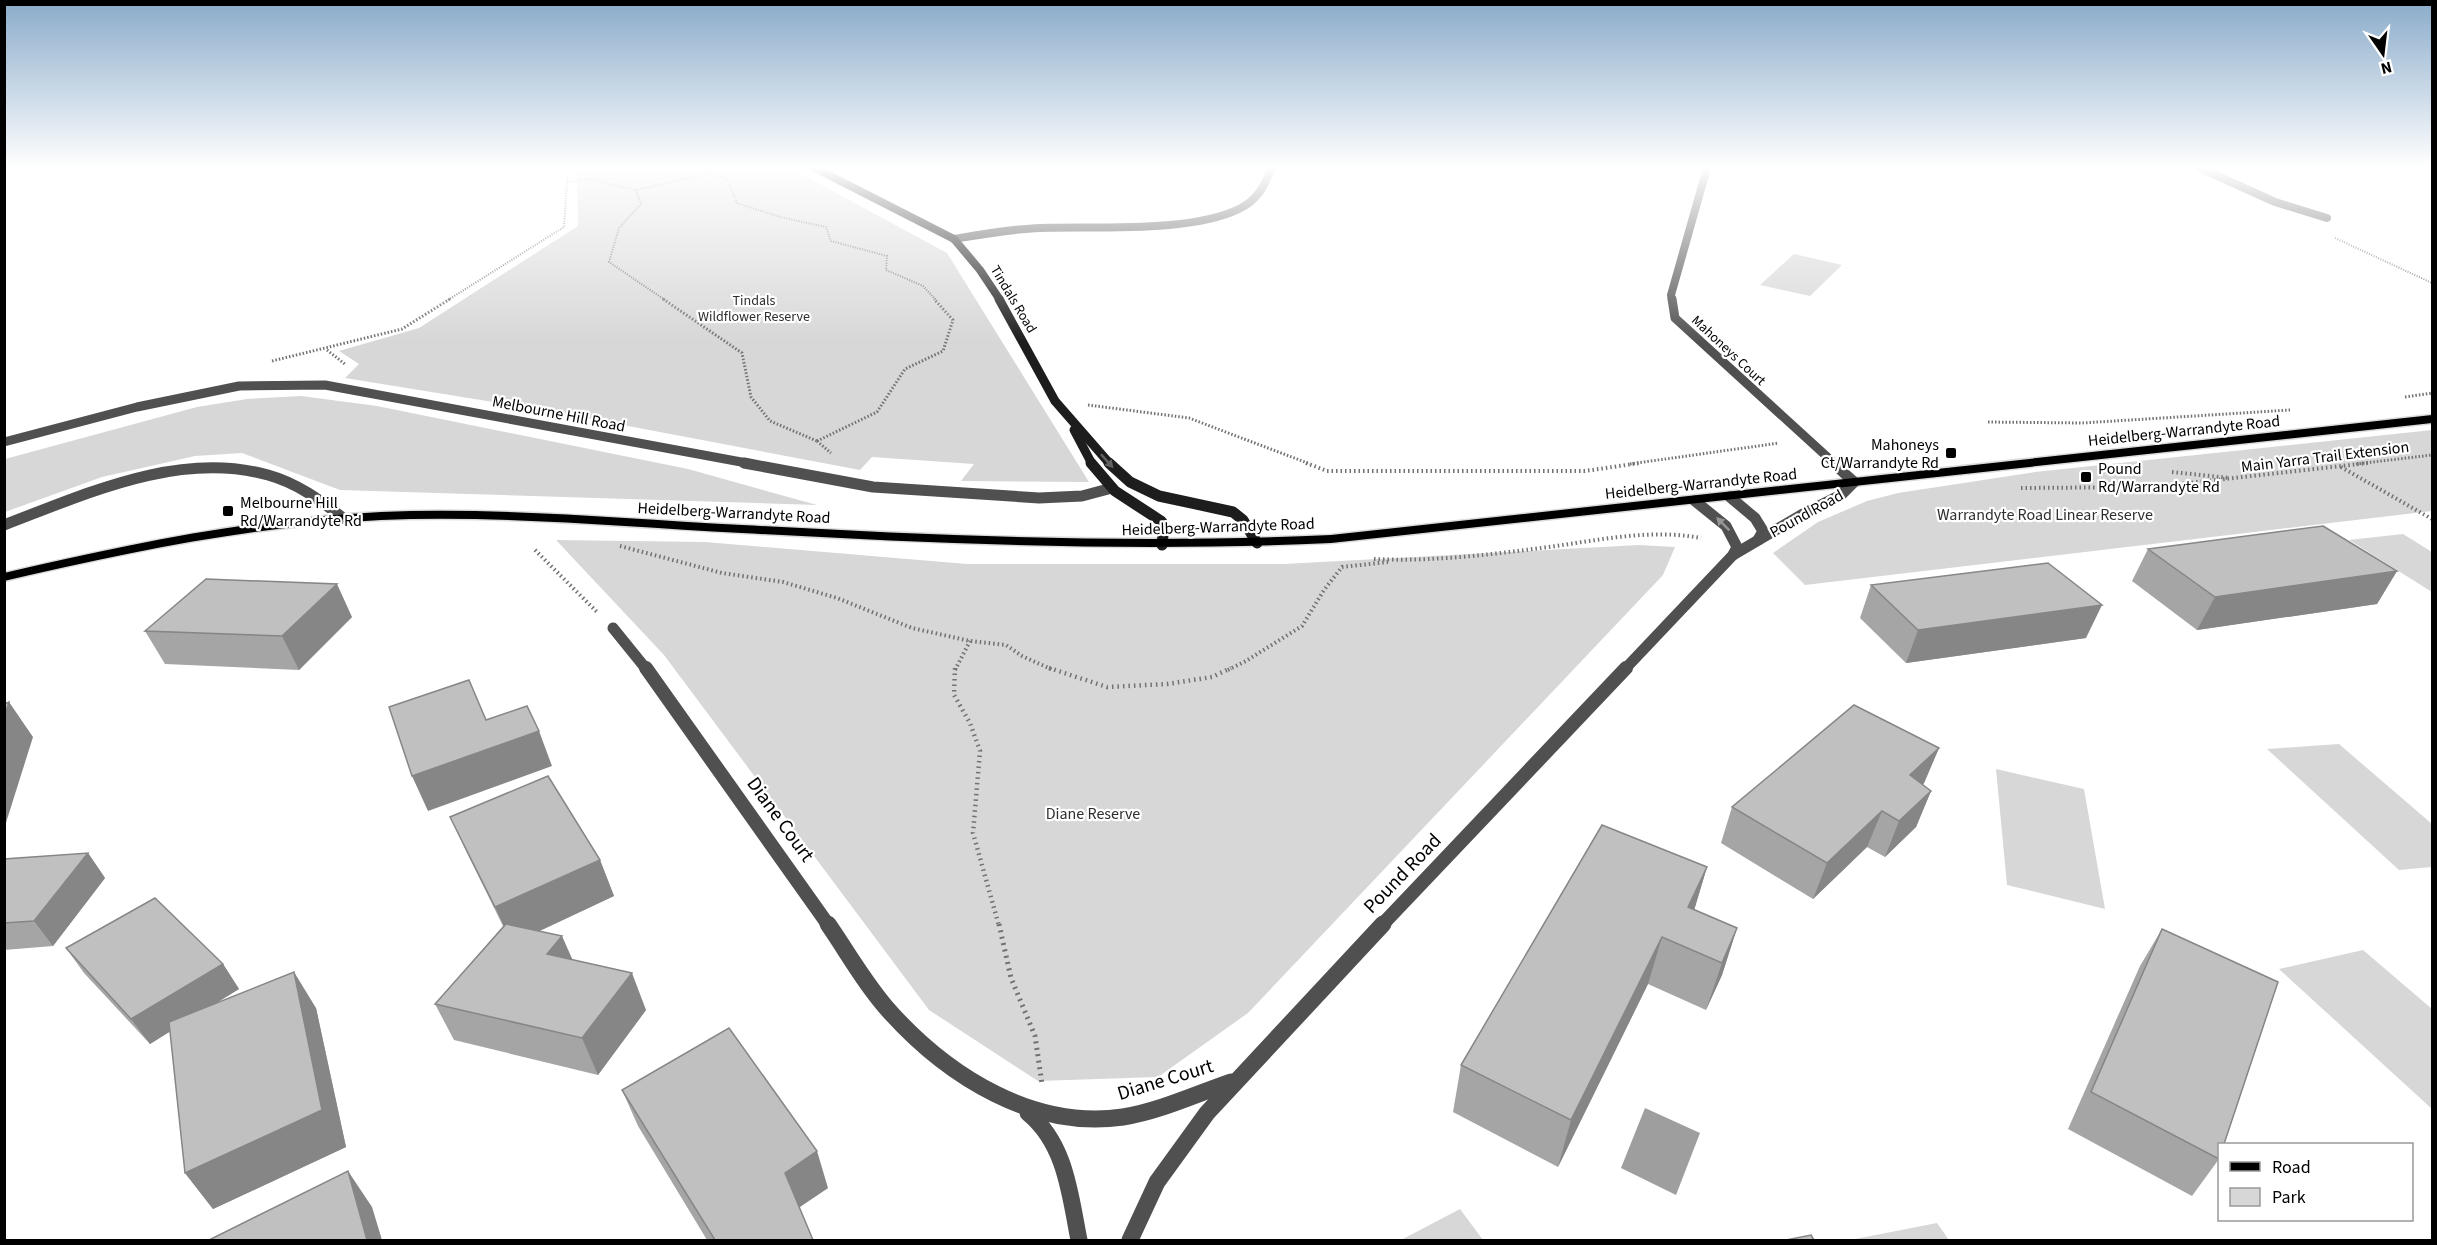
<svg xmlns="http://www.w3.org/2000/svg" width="2437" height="1245" viewBox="0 0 2437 1245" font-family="'Source Sans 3',sans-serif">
<rect width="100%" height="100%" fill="#fff"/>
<g fill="#d7d7d7">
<polygon points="577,168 790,168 947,253 1089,482 961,481 974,464 872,457 860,470 549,411 345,378 359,364 339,351 419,328 578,226"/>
<polygon points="1794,254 1842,265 1810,296 1760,285"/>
<polygon points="301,396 377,406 688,469 817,505 340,490 242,453 195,456 102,477 5,512 5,459 197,407 247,399"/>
<polygon points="2432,430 2432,511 1805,585 1773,553 1818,522 1867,501 1898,493 2035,472"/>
<polygon points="2403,534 2432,552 2432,592 2349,540"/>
<polygon points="556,540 705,542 967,564 1284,564 1639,545 1675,547 1663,575 1248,1013 1158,1077 1038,1081 929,1010 664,655"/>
<polygon points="2339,744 2432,824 2432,867 2399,870 2267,749"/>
<polygon points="1996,769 2084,789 2105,909 2007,885"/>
<polygon points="2363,950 2432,1009 2432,1109 2279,969"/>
<polygon points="1460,1209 1483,1240 1401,1240"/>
<polygon points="1937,1223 1949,1240 1850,1240"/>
</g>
<polygon fill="#9e9e9e" points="1645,1108 1700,1133 1676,1195 1621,1168"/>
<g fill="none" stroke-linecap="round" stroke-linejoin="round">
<defs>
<path id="primary" d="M2432,415v8l-1101,120c-197,9 -392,1 -589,-10 -120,-6 -241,-18 -361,-13 -128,6 -253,32 -377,61v-8c124,-29 249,-55 377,-61 120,-5 241,7 361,13 197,11 392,19 589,10z"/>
</defs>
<use href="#primary" stroke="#dbdbdb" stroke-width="3"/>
<g stroke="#727272" stroke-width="2" stroke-dasharray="1 1.5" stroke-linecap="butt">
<polyline points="569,182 588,179 636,190"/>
<polyline points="2335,238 2432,283"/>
<polyline points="448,300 564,227 568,168"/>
<polyline points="665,300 609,262 619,228 641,204 636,190 707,174 727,178 737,203 780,217 826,227 831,241 887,256 886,270 923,286 936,300"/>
</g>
<g stroke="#727272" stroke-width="3" stroke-dasharray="1.5 2" stroke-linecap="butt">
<polyline points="663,299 742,353 751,397 770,421 817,441"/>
<polyline points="327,350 346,365"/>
<polyline points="272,361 402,329 450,299"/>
<polyline points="2405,397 2432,393"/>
<polyline points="1088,405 1189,418 1310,464"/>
<polyline points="1988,422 2082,423 2290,410"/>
<polyline points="817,441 831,453"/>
<polyline points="817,441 877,412 905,369 943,351 953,320 934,299"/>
<polyline points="1630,464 1779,443"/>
<polyline points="2356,464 2432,455"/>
</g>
<g stroke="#727272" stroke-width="4" stroke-dasharray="1.5 3" stroke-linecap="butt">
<polyline points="1306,463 1327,471 1585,471 1640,463"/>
<polyline points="2341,467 2432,519"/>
<polyline points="2172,472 2230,478"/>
<polyline points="2021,488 2154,487 2368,463"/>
<polyline points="620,546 722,573 783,582 837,598 912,628 970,641 1006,645 1022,656 1053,670"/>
<polyline points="535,550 598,613"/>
<path d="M1374,559c61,3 121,-5 182,-13 48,-7 97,-17 145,-8"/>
<polyline points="955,670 970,641"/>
<polyline points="1228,670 1246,661 1302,626 1324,590 1342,567 1388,562"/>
</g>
<g stroke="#727272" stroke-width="4.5" stroke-dasharray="1.5 4" stroke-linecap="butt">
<polyline points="955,668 954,695 970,723 980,751 973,833 999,926"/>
<polyline points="1049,668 1107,687 1167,684 1212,677 1231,668"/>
</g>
<polyline stroke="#727272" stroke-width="5" stroke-dasharray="2 4.5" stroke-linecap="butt" points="999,924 1011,978 1035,1036 1042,1084"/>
<g stroke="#505050" stroke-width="8">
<polyline points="2200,168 2275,202 2327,218"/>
<path d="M954,239c29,-5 57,-10 86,-11 55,-2 150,5 199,-19 19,-9 25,-23 33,-41"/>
<polyline points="1672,300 1671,295 1707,168"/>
</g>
<g stroke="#505050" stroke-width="9">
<polyline points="1672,299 1675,318 1835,464"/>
<polyline points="4,442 137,407 239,386 325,385 752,464"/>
</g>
<g stroke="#505050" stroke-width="11">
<polyline points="744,463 873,487 1039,498 1082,496 1112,488"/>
<polyline points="1730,497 1755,518 1763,531 1758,540"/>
<polyline points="1695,501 1726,526 1737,547 1733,555"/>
<path d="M4,525c82,-31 175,-75 264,-50 29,8 52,25 75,43"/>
<polyline points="613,628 647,670"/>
<polyline points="1624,670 1733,555 1803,514 1841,495 1854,482 1833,463"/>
</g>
<g stroke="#505050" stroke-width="14">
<polyline points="646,668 829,926"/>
<polyline points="1381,926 1626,668"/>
</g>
<g stroke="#505050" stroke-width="17">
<path d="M828,924c20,29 39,63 63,89 58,64 143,117 232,104 37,-6 73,-23 108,-35"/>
<path d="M1028,1113c38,31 42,82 51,127"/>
<polyline points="1130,1240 1157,1182 1207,1113 1383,924"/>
</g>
<polyline stroke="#1d1d1d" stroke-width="8" points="815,168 954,239 980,270 1000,300"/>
<g stroke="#1d1d1d" stroke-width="9">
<polyline points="999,299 1055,401 1110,464"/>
<polyline points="1074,430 1092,464"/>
</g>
<g stroke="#1d1d1d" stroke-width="11">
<polyline points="1091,463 1115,491 1161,521 1164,525 1162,545"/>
<polyline points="1109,463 1130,482 1159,496 1233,512 1243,520 1257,543"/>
</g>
<use href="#primary" fill="#000" fill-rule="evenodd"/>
</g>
<g fill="#a5a5a5">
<polygon points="2148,549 2397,571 2377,604 2197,630 2132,581"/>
<polygon points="1871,585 2086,638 1906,663 1860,618"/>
<polygon points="352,617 299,670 165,664 145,631"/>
<polygon points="1939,748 1924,783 1923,785 1931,791 1916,827 1885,857 1867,847 1813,899 1721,843 1732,807"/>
<polygon points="450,817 600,860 614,896 539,931 573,960 646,1010 598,1075 454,1040 435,1004 503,926 467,853"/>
<polygon points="88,853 105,878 53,946 4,950 4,859"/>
<polygon points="1707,867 1694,910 1737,928 1722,975 1706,1010 1648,984 1558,1167 1453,1112 1461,1065"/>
<polygon points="2162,929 2219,1159 2192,1196 2068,1129 2140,966"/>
<polygon points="66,948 223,964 239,989 216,1003 316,1008 346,1147 213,1209 185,1173 170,1031 150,1044 84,973"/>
<polygon points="622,1090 828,1188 799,1207 813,1240 707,1240 638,1126"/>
</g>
<g fill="#868686">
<polygon points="2397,571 2377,604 2197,630 2215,597"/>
<polygon points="337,584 352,617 299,670 282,636"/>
<polygon points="2102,605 2086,638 1906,663 1918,630"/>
<polygon points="9,702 33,737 4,829 4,717"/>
<polygon points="539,731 552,766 428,811 412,776"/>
<polygon points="1939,748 1924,783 1896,810 1910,775"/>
<polygon points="1931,791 1916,827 1885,857 1899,821"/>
<polygon points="1882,811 1867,847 1813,899 1827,863"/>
<polygon points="88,853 105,878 53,946 34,921"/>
<polygon points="600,860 614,896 512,944 495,907"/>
<polygon points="1707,867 1693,914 1688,907"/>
<polygon points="1737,928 1722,975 1706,1010 1722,963"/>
<polygon points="562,936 578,972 547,954"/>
<polygon points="1662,937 1648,984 1558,1167 1571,1120"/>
<polygon points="223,964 239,989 150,1044 131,1019"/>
<polygon points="294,972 316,1008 346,1147 213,1209 185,1173"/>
<polygon points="632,973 646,1010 598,1075 582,1038"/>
<polygon points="817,1151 828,1188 797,1209 785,1173"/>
<polygon points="348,1171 372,1207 382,1240 367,1240"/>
</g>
<g fill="#c0c0c0" stroke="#868686" stroke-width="1.5">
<polygon points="2323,526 2397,571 2215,597 2148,549"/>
<polygon points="2048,563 2102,605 1918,630 1871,585"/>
<polygon points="206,579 337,584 282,636 145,631"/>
<polygon points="469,680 486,720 527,706 539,731 412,776 389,707"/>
<polygon points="9,702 4,717 4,704"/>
<polygon points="1854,705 1939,748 1910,775 1931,791 1899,821 1882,811 1827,863 1732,807"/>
<polygon points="548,776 600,860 495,907 450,817"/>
<polygon points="1602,825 1707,867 1688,907 1737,928 1722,963 1662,937 1571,1120 1461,1065"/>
<polygon points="88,853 34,921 4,923 4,859"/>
<polygon points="155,898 223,964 131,1019 66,948"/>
<polygon points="506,924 562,936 547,954 632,973 582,1038 435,1004"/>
<polygon points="2162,929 2278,982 2224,1144 2220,1144 2219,1159 2091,1092"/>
<polygon points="294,972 322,1110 185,1173 169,1022"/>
<polygon points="729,1028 817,1151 785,1173 813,1240 715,1240 622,1090"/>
<polygon points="348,1171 367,1240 211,1240 211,1239"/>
<polygon points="1811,1235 1814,1240 1786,1240"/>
</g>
<defs><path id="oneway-solid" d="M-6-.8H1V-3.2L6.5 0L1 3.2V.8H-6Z" transform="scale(1.5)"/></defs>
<use fill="#616161" href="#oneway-solid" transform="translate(1107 461) rotate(48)"/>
<use fill="#969696" href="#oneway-solid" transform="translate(1723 524) rotate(-135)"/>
<linearGradient id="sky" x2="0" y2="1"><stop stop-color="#8aabca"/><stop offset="0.49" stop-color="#fff"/><stop offset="1" stop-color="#fff" stop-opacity="0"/></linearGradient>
<rect width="2437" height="342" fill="url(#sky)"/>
<g fill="#000" stroke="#fff" stroke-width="2">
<rect x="1945" y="447" width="12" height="12" rx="3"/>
<rect x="2080" y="471" width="12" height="12" rx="3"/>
<rect x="222" y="505" width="12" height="12" rx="3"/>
</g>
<g text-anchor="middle" stroke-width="4.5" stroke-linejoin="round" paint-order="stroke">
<g font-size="14" fill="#000" stroke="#fff">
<text transform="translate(1014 299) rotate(59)" y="5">Tindals Road</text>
<text transform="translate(1729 350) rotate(43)" y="5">Mahoneys Court</text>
</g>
<g font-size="14" fill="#2e2e2e" stroke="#fff">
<text x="754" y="305">Tindals<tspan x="754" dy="16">Wildflower Reserve</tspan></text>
</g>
<g font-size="16" fill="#000" stroke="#fff">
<text transform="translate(559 413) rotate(11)" y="6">Melbourne Hill Road</text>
<text transform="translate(2184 430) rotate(-6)" y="6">Heidelberg-Warrandyte Road</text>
<text transform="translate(2325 456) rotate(-7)" y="6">Main Yarra Trail Extension</text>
<text transform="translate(1701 483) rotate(-6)" y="6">Heidelberg-Warrandyte Road</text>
<text transform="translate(734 512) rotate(3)" y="6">Heidelberg-Warrandyte Road</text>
<text transform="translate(1806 513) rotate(-29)" y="6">Pound Road</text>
<text transform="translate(1218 526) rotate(-2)" y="6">Heidelberg-Warrandyte Road</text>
</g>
<g font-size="16" fill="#000" stroke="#fff" text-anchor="start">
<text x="1939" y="450" text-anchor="end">Mahoneys<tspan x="1939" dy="18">Ct/Warrandyte Rd</tspan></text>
<text x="2098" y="474">Pound<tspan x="2098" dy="18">Rd/Warrandyte Rd</tspan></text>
<text x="240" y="508">Melbourne Hill<tspan x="240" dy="18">Rd/Warrandyte Rd</tspan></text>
</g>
<g font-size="16" fill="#2e2e2e" stroke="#fff">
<text x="2045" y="520">Warrandyte Road Linear Reserve</text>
<text x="1093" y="819">Diane Reserve</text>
</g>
<g font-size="20" fill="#000" stroke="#fff">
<text transform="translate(781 819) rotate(54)" y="7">Diane Court</text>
<text transform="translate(1402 873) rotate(-46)" y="7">Pound Road</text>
<text transform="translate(1165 1079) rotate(-17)" y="7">Diane Court</text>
</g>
</g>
<rect width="2437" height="1245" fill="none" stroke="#000000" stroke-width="12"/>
<rect x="2218" y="1143" width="195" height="78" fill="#ffffff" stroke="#999999" stroke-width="1.5"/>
<rect x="2230" y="1162" width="30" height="9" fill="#000000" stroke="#999999" stroke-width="1.5"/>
<text x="2272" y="1173" font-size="18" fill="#000000">Road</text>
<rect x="2230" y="1188" width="30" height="18" fill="#d7d7d7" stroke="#999999" stroke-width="1.5"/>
<text x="2272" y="1203" font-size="18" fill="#000000">Park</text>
<g transform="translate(2383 54) rotate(166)" stroke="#ffffff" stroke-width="4.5" paint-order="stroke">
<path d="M0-4.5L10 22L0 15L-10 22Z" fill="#000000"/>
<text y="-9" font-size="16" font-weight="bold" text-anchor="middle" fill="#000000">N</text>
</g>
</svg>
